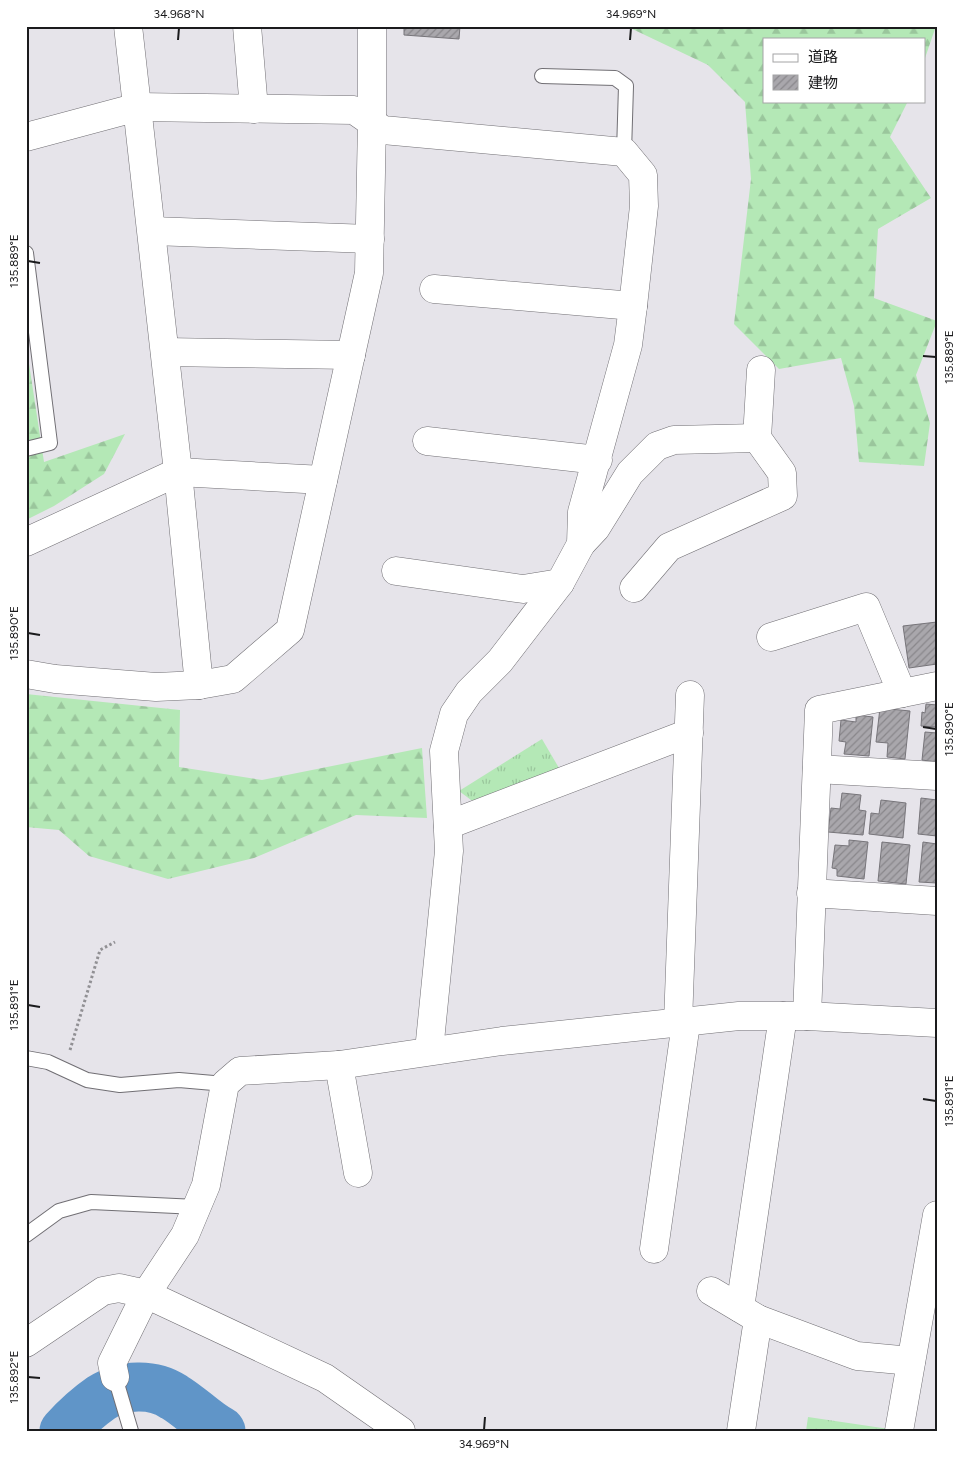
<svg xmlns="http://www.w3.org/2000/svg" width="963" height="1457" viewBox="0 0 963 1457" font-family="Figtree,'Noto Sans JP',sans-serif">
<defs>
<pattern id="forest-firs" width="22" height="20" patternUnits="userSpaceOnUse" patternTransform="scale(1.25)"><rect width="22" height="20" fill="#b4e8b6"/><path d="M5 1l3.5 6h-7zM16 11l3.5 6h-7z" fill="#9ac69c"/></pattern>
<pattern id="park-tufts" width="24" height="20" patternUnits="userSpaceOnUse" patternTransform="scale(1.25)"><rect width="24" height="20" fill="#b4e8b6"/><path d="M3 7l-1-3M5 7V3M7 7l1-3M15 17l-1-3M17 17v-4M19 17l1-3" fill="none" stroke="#9ac69c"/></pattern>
<pattern id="building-hatch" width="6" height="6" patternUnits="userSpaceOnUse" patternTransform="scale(1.25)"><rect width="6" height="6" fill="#a9a7ac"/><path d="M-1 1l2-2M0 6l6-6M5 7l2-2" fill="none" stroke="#89878b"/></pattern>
</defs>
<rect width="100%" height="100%" fill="#e6e4ea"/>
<g fill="url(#forest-firs)">
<polygon points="626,26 936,26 924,61 924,39 764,39 764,101 908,101 890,137 931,198 878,229 874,298 937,321 916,375 930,423 924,466 859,462 854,406 841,358 779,369 734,324 751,179 745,102 708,65"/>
<polygon points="26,344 44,462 125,434 104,474 54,506 26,520"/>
<polygon points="26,694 180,710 179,767 262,780 422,748 427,818 356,815 254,858 168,879 89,856 59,830 26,827"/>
</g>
<g fill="url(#park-tufts)">
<polygon points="542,739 559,768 478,802 471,800 459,791"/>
<polygon points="808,1417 889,1429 888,1431 806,1431"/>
</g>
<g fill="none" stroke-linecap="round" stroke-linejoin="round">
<path stroke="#6095c8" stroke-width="49" d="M64,1431c11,-12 24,-24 37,-33 22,-14 52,-15 73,-1 17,10 30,25 47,34"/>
</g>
<g fill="url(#building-hatch)" stroke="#77757a">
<polygon points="404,26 460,26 459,39 404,35"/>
<polygon points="937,622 937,664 909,668 903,626"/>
<polygon points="926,704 937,705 937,727 921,726 922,712 925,713"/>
<polygon points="880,708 910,711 905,759 887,757 888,743 876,742"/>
<polygon points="856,715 873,717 869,756 844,754 846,742 839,741 841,720 856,722"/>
<polygon points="925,732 937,733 937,762 922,760"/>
<polygon points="842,793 861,795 859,810 866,811 863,835 828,832 831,808 840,809"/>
<polygon points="921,798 937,800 937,836 918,834"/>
<polygon points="881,800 906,803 903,838 869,834 871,813 879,814"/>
<polygon points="849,840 868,842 864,879 837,876 837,869 832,868 835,845 849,846"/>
<polygon points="882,842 910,845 906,884 878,881"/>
<polygon points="923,842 937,844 937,883 919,882"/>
</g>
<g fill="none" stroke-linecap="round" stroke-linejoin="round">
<defs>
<g id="lane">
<polyline points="542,76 615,78 626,86 624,152"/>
<polyline points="26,253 50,443 26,449"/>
<polyline points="26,1058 48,1062 87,1080 120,1085 179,1080 225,1084"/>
<polyline points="26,1235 59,1211 91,1202 197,1207"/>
<polyline points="115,1377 131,1431"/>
</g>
<g id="street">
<polyline points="128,26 178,472 199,685"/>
<polyline points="247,26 254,109"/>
<polyline points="26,137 138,107 354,110 383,130 624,152 643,175 644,206 633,306 628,345 582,512 581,544 560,583 500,661 469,692 454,714 444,751 449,851 429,1051"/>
<polyline points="152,231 370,239"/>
<polyline points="434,289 633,306"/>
<polyline points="165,352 351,355"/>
<polyline points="427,441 598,460"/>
<polyline points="26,542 178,472 323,480"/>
<polyline points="581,544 596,528 630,473 657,446 674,440 757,438"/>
<polyline points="396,571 523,589 560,583"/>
<polyline points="634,588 669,547 783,496 782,473 757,438 761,370"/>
<polyline points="771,637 866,607 902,693"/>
<polyline points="26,674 55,679 156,687 199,685 233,679 290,630 369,273 372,122 372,26"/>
<polyline points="817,769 937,776"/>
<polyline points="448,825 689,733"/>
<polyline points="811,893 937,901"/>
<polyline points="807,1016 819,710 937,686"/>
<polyline points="678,1023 690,695"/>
<polyline points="339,1065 358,1173"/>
<polyline points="654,1249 686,1023"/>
<polyline points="711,1291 758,1319 857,1356 911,1361"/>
<polyline points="740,1308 783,1016"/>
<polyline points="26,1343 103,1291 119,1288 146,1294 325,1378 401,1431"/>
<polyline points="115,1377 112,1363 146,1294 185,1235 206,1185 225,1084 240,1071 339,1065 502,1041 739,1016 807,1016 937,1023"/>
<polyline points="741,1431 758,1319"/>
<polyline points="899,1431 937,1215"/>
</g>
</defs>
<use href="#lane" stroke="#716f74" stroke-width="16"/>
<use href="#street" stroke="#716f74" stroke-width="29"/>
<polyline stroke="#919094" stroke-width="3" stroke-dasharray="2.5 2.5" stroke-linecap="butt" points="70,1050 100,950 115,942"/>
<use href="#lane" stroke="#fff" stroke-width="14"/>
<use href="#street" stroke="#fff" stroke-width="28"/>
</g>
<path fill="none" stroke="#1b1b1d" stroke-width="2" d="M178,40l1,-12M630,40l1,-12M28,261l12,2M923,356l13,1M28,633l12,2M923,727l13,2M28,1005l12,2M923,1099l13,2M28,1377l12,1M484,1430l1,-13"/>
<rect width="963" height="1457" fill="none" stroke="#ffffff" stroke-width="55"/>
<rect x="763" y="38" width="162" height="65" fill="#ffffff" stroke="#a4a4a5"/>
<rect x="773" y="54" width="25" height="8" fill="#ffffff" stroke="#a4a4a5"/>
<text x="808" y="62" font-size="15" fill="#1b1b1d">道路</text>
<rect x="773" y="75" width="25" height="15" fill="url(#building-hatch)" stroke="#a4a4a5"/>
<text x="808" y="88" font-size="15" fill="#1b1b1d">建物</text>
<rect x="28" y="28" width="908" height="1402" fill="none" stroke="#1b1b1d" stroke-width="2"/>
<g font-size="12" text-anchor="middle" fill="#1b1b1d">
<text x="179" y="18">34.968°N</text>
<text x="631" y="18">34.969°N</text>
<text transform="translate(14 261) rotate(-90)" y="4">135.889°E</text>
<text transform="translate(949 357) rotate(-90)" y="4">135.889°E</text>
<text transform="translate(14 633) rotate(-90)" y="4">135.890°E</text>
<text transform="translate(949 729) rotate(-90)" y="4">135.890°E</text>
<text transform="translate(14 1005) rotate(-90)" y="4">135.891°E</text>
<text transform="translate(949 1101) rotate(-90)" y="4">135.891°E</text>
<text transform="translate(14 1377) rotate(-90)" y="4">135.892°E</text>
<text x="484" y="1448">34.969°N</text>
</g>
</svg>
